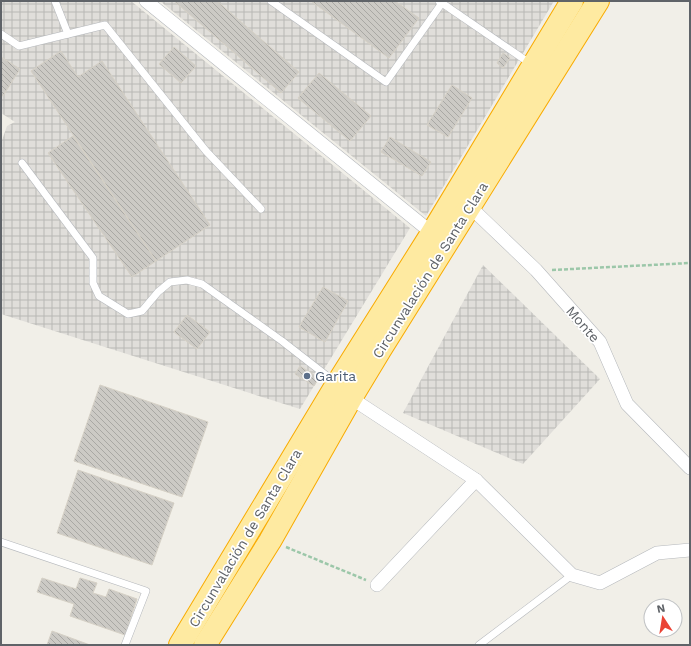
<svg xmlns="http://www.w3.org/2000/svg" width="691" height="646" viewBox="0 0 691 646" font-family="'Work Sans',sans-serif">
<defs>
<pattern id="industrial-grid" width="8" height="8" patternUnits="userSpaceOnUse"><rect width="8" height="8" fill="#e0deda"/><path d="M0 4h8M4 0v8" fill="none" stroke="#b9b8b5"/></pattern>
<pattern id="building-back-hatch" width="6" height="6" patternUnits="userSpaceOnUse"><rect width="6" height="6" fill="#cccac5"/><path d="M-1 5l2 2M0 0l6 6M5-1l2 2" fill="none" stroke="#a9a8a4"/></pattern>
</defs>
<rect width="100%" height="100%" fill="#f1efe8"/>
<g fill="url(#industrial-grid)">
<polygon points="1,1 131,1 410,228 300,409 1,314 1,143 7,126 15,122 1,113"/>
<polygon points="160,1 554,1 426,216"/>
<polygon points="483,265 600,379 523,464 403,413"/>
</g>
<g fill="url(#building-back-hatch)" stroke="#d6d1c6">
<polygon points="174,1 217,1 299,72 281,93"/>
<polygon points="311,1 395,1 419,18 389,58"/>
<polygon points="174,47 196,66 181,83 159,64"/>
<polygon points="61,51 78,77 102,61 210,225 156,261 31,71"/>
<polygon points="503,53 510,58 503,68 497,63"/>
<polygon points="1,57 20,69 3,96 1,95"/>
<polygon points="319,73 371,116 350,141 298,98"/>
<polygon points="452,85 472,98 448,137 427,125"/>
<polygon points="73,136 156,261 132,277 48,153"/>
<polygon points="390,137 431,162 422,176 381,152"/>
<polygon points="323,287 348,301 325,342 299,327"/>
<polygon points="187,315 210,332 197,349 174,332"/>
<polygon points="300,366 319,378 314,386 295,374"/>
<polygon points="100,385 208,422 182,497 74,461"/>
<polygon points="78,470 174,503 152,565 57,533"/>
<polygon points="42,578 76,589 80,578 97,583 93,593 106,597 109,589 137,599 125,635 70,616 74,604 37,592"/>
<polygon points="52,631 90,645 47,645"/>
</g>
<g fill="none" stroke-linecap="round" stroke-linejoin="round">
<defs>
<g id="service">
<polyline points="55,1 68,34"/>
<polyline points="271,1 386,82 442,3"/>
<polyline points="439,1 531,64"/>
<polyline points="1,34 19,46 105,25 206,151 261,209"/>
<polyline points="22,163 93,258 93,283 99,296 128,314 142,311 158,292 170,282 187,280 202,284 282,341 336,383"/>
<polyline points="1,542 146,591 125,645"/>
<polyline points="479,645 572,575"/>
</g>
<g id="minor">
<polyline points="146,1 437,237"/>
<polyline points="466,203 536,270 600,342 627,404 690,468"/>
<polyline points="351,398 476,480 572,575 600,583 657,553 690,550"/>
<polyline points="377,585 476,480"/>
</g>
<g id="trunk">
<polyline points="180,645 337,384 432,233 572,1"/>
<polyline points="205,645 270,541 351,398 380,350 598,1"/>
</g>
</defs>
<use href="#service" stroke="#b5b8bc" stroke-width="8"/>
<use href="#minor" stroke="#b5b8bc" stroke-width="14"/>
<use href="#trunk" stroke="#f9ab00" stroke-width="24"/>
<g stroke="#9cc7a9" stroke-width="2.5" stroke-dasharray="4 2" stroke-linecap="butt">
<polyline points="552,270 690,263"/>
<polyline points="286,547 366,580"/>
</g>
<use href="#service" stroke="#fff" stroke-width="7"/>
<use href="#minor" stroke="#fff" stroke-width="13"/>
<use href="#trunk" stroke="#feeaa1" stroke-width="22"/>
</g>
<circle fill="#5c6f8a" stroke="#fff" stroke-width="1.5" cx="307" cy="376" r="4"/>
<g text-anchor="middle" stroke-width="3.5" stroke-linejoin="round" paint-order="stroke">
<g font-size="14" fill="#5f6368" stroke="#fff">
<text transform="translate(430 270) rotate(-58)" y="5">Circunvalación de Santa Clara</text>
<text transform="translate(583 324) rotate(49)" y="5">Monte</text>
<text transform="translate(245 538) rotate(-59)" y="5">Circunvalación de Santa Clara</text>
</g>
<g font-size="14" fill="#4e5e75" stroke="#fff" text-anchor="start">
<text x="315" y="381">Garita</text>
</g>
</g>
<rect width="691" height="646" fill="none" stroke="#5f6368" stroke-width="4"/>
<g transform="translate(663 618) rotate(348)"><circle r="19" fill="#ffffff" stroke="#bfc1c3"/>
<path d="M0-3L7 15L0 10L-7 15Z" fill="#ea4335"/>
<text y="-6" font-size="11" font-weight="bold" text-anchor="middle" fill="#5f6368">N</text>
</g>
</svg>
